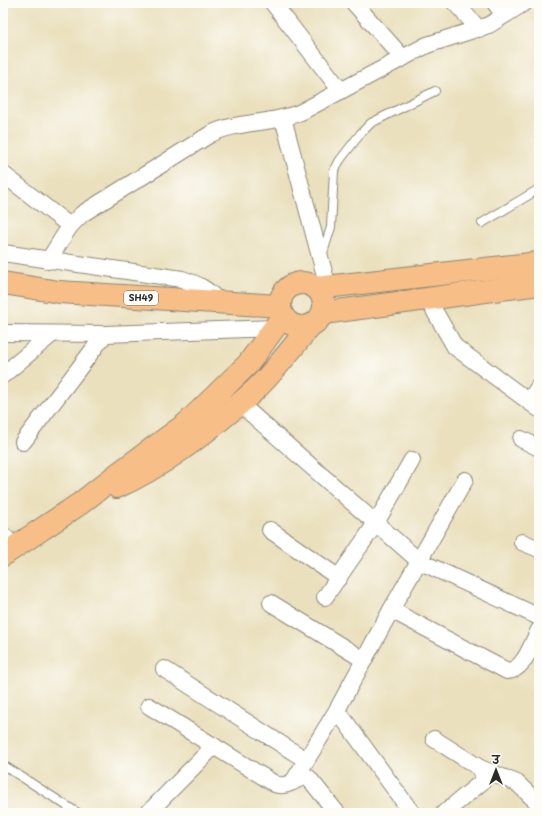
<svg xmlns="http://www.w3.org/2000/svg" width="542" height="816" viewBox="0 0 542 816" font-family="'Playpen Sans','Playpen Sans Deva',sans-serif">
<rect width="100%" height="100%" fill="#fdfcf7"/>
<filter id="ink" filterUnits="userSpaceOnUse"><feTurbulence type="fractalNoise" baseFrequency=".025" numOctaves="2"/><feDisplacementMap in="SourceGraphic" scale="8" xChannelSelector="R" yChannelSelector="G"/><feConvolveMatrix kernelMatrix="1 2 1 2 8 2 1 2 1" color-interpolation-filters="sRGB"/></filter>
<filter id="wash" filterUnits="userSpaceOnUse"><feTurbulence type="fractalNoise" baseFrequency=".012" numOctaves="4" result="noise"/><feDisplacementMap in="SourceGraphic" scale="16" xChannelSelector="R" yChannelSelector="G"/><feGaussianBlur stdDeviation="0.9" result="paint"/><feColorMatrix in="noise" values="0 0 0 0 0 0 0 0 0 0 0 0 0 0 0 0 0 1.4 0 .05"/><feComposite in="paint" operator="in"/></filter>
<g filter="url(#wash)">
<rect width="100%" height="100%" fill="#eae0bd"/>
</g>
<g filter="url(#ink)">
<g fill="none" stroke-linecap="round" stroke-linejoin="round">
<defs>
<g id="service">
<polyline points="482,223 539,189"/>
<polyline points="322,256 331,227 334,171 340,160 361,133 371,123 435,91"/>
<polyline points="3,765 78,813"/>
</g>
<g id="minor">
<polyline points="273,3 341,91"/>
<polyline points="354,3 403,58"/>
<polyline points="455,3 479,29"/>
<polyline points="495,3 504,15"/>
<polyline points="283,118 328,287"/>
<polyline points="3,174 70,226"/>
<path d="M3,253l179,26c16,5 27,11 38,24"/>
<path d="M48,261l22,-35 12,-12 127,-79c28,-15 62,-10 92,-23l126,-67 62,-20 35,-22"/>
<polyline points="427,298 455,347 539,409"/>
<polyline points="3,333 105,334 274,328"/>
<polyline points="3,375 52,334"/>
<polyline points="529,402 539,386"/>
<polyline points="239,403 419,561 539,617"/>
<polyline points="521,439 539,448"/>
<polyline points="23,442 105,334"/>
<polyline points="270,530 339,578"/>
<polyline points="3,535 15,547"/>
<polyline points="522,542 539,549"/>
<polyline points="325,597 376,523 412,460"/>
<polyline points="271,603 364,660"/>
<path d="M391,610l116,61c17,0 25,-28 32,-41"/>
<polyline points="164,669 306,760"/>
<path d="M149,706l126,78c13,5 20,-7 33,-7l29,36"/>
<polyline points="337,710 412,813"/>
<polyline points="434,739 480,768 484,777 482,782 444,813"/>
<polyline points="480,768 517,783 539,804"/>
<polyline points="293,782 337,710 391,610 465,480"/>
<polyline points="148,813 214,746"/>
</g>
<g id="primary">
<circle cx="302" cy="305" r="22"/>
<polyline points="3,283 59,292 279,306"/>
<polyline points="316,288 539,263"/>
<polyline points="323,313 539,284"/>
<path d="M117,487c48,-21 98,-61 137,-96 21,-20 38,-43 56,-65"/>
<polyline points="3,555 81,503 119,473 186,424 248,364 283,316"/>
</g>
</defs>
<use href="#service" stroke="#8a8674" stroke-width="10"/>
<use href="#minor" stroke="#8a8674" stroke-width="18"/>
<use href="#primary" stroke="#8a8674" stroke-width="24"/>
<use href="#service" stroke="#fff" stroke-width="8"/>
<use href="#minor" stroke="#fff" stroke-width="16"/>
<use href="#primary" stroke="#f7be88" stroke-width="22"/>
</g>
</g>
<g text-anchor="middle" stroke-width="3.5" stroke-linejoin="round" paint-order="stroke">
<rect fill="#fdfcf7" stroke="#6a6a68" stroke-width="1" x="124" y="291" width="34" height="14" rx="3"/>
<g font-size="9" font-weight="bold" fill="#2b2b2b">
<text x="141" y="301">SH49</text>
</g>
</g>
<rect width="542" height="816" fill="none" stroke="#fdfcf7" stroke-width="16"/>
<g transform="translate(496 770)" stroke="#fdfcf7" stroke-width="3" paint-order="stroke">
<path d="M0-3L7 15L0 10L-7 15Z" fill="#2b2b2b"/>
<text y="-6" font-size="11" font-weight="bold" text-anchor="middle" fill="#2b2b2b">उ</text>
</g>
</svg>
